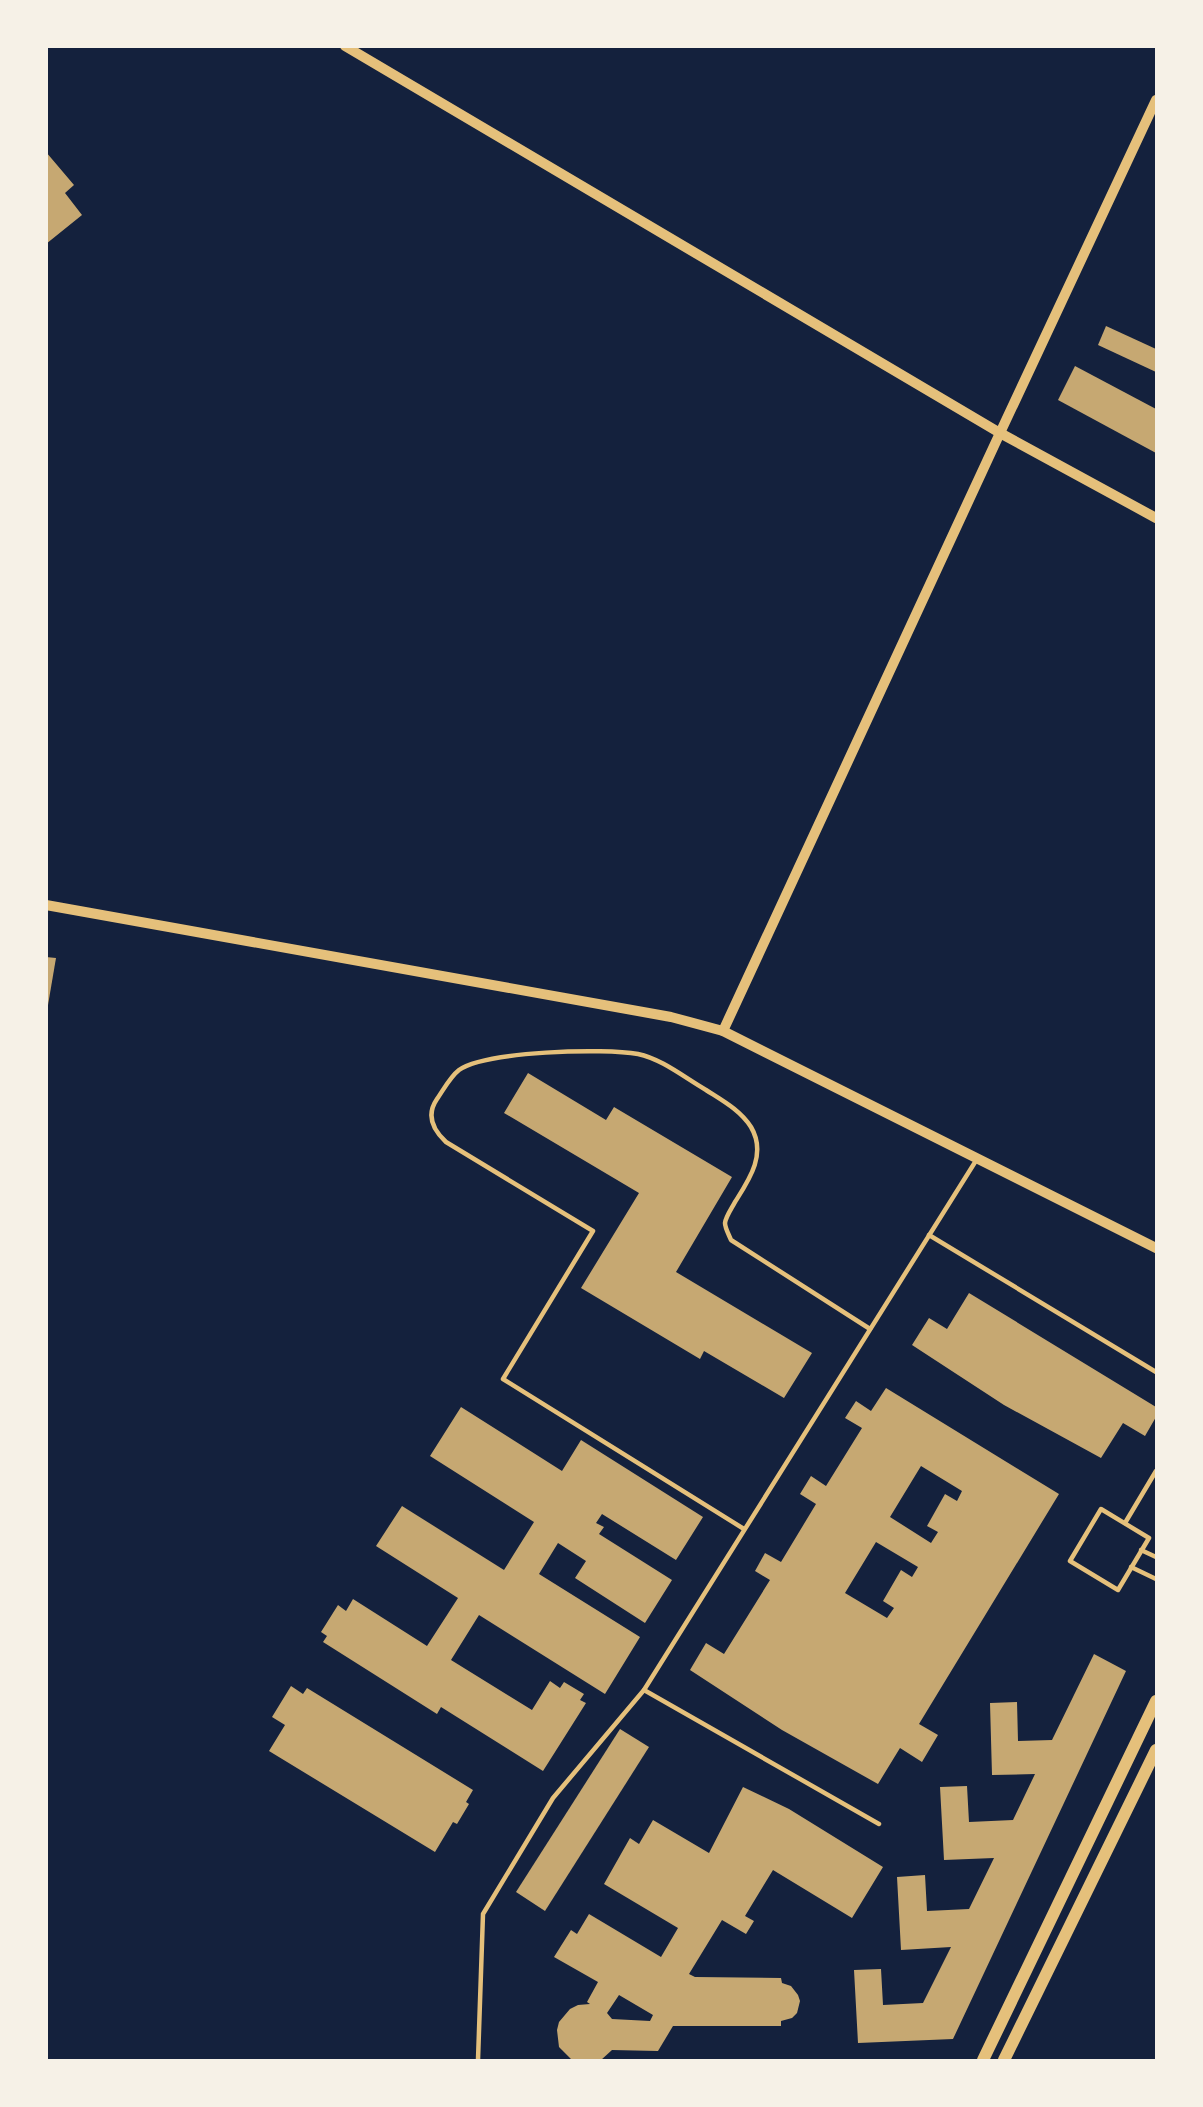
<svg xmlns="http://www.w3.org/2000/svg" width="1203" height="2107" viewBox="0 0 1203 2107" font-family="'Playfair Display',serif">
<rect width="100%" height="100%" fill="#14213d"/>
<g fill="#c6a872" fill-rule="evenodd">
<polygon points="46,152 74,185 65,193 82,215 46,244"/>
<polygon points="1106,326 1156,349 1156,372 1098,345"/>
<polygon points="1075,366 1156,409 1156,453 1058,400"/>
<polygon points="46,957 56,958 48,1005 46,1005"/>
<polygon points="528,1073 606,1120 614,1107 732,1177 676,1272 812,1353 784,1398 704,1351 700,1359 581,1288 639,1193 504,1113"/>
<polygon points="969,1293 1156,1407 1156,1417 1145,1436 1123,1423 1101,1458 1004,1405 912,1345 929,1318 947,1329"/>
<path d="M886,1388l173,106 -140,230 19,11 -16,27 -22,-14 -22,36 -96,-54 -92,-60 16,-27 18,11 46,-74 -15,-9 10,-18 16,9 35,-58 -16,-10 11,-18 15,10 36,-58 -17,-10 11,-17 15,10zM921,1466l41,25 -5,10 -12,-7 -18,32 11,6 -7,11 -41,-26zM876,1542l42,25 -6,10 -11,-7 -18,31 11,7 -7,10 -42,-25z"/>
<polygon points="461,1407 562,1471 581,1440 703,1517 676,1560 602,1514 596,1523 604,1527 599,1534 672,1580 645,1623 575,1578 586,1561 558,1543 539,1574 640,1637 605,1694 479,1615 451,1660 532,1710 550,1681 560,1688 564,1682 584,1694 580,1700 586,1703 543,1771 441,1707 437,1714 323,1642 327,1636 321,1632 338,1605 346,1611 353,1599 427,1646 458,1598 376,1546 402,1506 504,1570 534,1522 430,1456"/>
<polygon points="1094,1654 1126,1671 953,2039 858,2043 854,1970 881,1969 883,2005 923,2003 951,1947 901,1950 897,1877 925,1875 927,1911 969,1909 994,1858 944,1860 940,1787 967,1786 969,1822 1013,1820 1035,1774 992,1775 990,1703 1017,1702 1018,1741 1052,1740"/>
<polygon points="291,1686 303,1694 307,1688 473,1790 466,1802 469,1804 457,1824 453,1822 435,1852 269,1751 285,1725 272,1717"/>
<polygon points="620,1729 649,1747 545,1911 516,1892"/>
<path d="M743,1787l46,22 94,58 -31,51 -79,-48 -28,46 9,5 -8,13 -24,-14 -33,54 6,3 86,1 1,5 9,3 7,9 2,6 -3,12 -5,5 -11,3v5h-108l-15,25 -46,-1 -11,10h-29l-13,-13 -2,-17 2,-8 11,-13 8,-4 12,-1 -3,-2 11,-20 -44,-25 17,-27 6,4 12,-20 72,43 17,-29 -74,-44 26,-46 9,6 14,-24 56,33zM619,1995l34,20 -3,6 -38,-2 -5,-6z"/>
</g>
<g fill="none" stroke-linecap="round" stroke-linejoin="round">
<g stroke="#e5c07b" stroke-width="4.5">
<polyline points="929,1235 1156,1372"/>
<polygon points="1101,1509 1149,1538 1118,1590 1070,1561"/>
<polyline points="1125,1523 1156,1471"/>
<path d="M744,1529l-241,-150 90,-148 -147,-89c-13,-12 -20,-27 -9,-43 7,-10 13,-22 22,-29 26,-19 146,-22 179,-16 24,5 47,24 68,36 17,11 34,20 45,37 16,27 -2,53 -16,75 -3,6 -9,14 -10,21 0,5 4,12 6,17l139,89"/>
<polyline points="1141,1550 1156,1557"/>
<polyline points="1131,1567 1156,1579"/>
<polyline points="644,1690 879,1824"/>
<polyline points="478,2060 483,1914 553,1798 644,1690 977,1159"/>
</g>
<g stroke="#e5c07b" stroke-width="10">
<polyline points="345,46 1000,433 1156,518"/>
<polyline points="46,905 671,1017 723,1031 1156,1248"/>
<polyline points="723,1031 1000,433 1156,100"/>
</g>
<g stroke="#e5c07b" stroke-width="12">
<polyline points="983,2060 1156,1701"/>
<polyline points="1004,2060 1156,1750"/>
</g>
</g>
<rect width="1203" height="2107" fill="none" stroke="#f6f1e7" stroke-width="96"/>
</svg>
